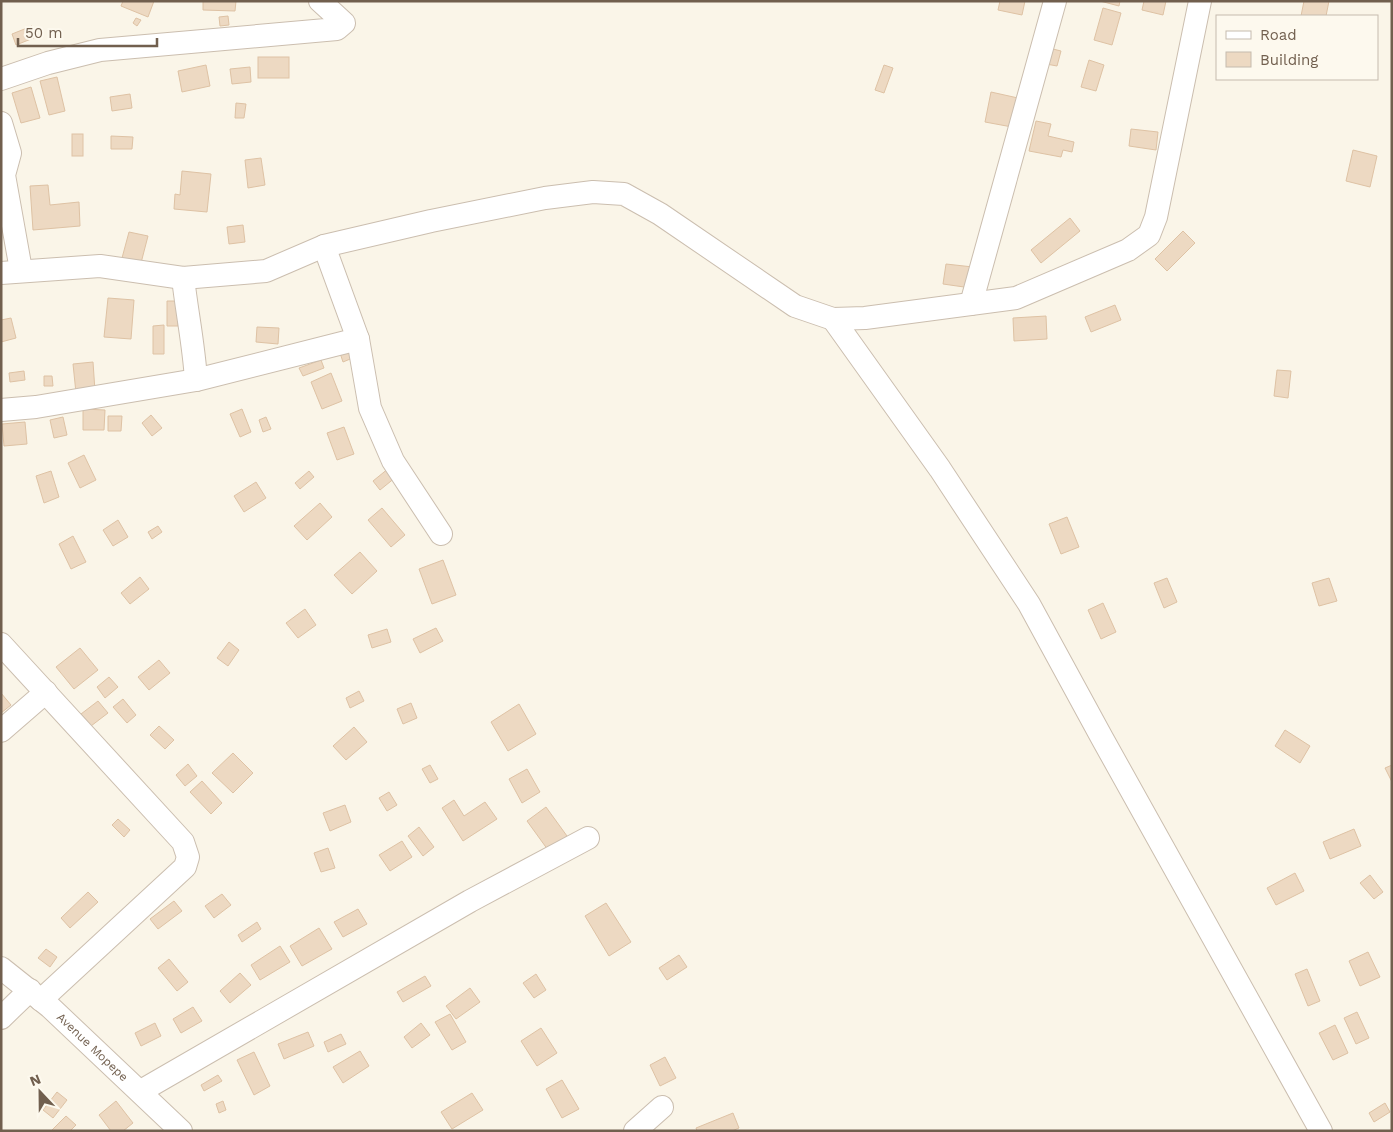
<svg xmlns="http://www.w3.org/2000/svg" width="1393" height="1132" viewBox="0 0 1393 1132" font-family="'Work Sans',sans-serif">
<rect width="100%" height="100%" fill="#faf5e8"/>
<g fill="#edd9c2" stroke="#dec2a4">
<polygon points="123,1 154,1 148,17 121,6"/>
<polygon points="203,1 236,1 235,11 203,10"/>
<polygon points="1000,1 1025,1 1022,15 998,10"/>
<polygon points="1100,1 1120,1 1119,6"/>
<polygon points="1144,1 1166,1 1163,15 1142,10"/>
<polygon points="1304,1 1329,1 1326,16 1301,16"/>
<polygon points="1103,8 1121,13 1112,45 1094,40"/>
<polygon points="228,16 229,25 220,26 219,17"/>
<polygon points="136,18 141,20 137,26 133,23"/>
<polygon points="32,26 36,37 16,45 12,34"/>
<polygon points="1049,48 1061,51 1057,66 1046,64"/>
<rect x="258" y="57" width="31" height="21"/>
<polygon points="1089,60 1104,65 1096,91 1081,87"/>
<polygon points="206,65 210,86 182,92 178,71"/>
<polygon points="884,65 893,68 884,93 875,90"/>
<polygon points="250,67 251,82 232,84 230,69"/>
<polygon points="57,77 65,111 49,115 40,81"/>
<polygon points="31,87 40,118 21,123 12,93"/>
<polygon points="991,92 1018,98 1012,127 985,122"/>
<polygon points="130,94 132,108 112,111 110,97"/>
<polygon points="236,103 246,104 244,118 235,118"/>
<polygon points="1036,121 1051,124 1048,136 1074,142 1072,152 1063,150 1061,157 1029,151"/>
<polygon points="1131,129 1158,132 1156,150 1129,146"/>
<rect x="72" y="134" width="11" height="22"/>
<polygon points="111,136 133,137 132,149 111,149"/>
<polygon points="1353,150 1377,156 1370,187 1346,181"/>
<polygon points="261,158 265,185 248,188 245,160"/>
<polygon points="182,171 211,174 207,212 174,209 175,194 180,195"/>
<polygon points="48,185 50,205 79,202 80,226 33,230 30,186"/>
<polygon points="1070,218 1080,231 1041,263 1031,250"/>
<polygon points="243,225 245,242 229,244 227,227"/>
<polygon points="1183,231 1195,243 1167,271 1155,259"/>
<polygon points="129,232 148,236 141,263 122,258"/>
<polygon points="946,264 973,267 971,288 943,284"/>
<polygon points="108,298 134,300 131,339 104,337"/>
<polygon points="167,301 177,301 178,326 167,326"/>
<polygon points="1115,305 1121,320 1091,332 1085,317"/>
<polygon points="1046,316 1047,339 1014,341 1013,318"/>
<polygon points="11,318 16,338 1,342 1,320"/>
<polygon points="164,325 164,354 153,354 153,326"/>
<polygon points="257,327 279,328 278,344 256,342"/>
<polygon points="352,348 355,357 343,362 340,353"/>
<polygon points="321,360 324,368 303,376 299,368"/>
<polygon points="93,362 95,391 76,393 73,364"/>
<polygon points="1277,370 1291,371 1288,398 1274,396"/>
<polygon points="24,371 25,380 10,382 9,373"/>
<polygon points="331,373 342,401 322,409 311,382"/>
<polygon points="44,376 52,376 53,386 44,386"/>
<polygon points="83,409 105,410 104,430 83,430"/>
<polygon points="242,409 251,432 240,437 230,414"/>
<polygon points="151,415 162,428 152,436 142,423"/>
<polygon points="108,416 122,416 121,431 108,431"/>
<polygon points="63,417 67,435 54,438 50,420"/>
<polygon points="266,417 271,429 263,432 259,420"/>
<polygon points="25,422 27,444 4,446 2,424"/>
<polygon points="344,427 354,454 337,460 327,433"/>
<polygon points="84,455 96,480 80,488 68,463"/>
<polygon points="389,468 396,477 380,490 373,481"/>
<polygon points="51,471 59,497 44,503 36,476"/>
<polygon points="309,471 314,477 300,489 295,483"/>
<polygon points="256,482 266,498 244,512 234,496"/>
<polygon points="320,503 332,517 307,540 294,526"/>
<polygon points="382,508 405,535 391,547 368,520"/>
<polygon points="1067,517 1079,547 1061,554 1049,524"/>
<polygon points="118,520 128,537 113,546 103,530"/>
<polygon points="158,526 162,532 152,539 148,532"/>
<polygon points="73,536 86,562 71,569 59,544"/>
<polygon points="360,552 377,571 352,594 334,575"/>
<polygon points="443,560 456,595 432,604 419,569"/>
<polygon points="140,577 149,589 130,604 121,593"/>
<polygon points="1167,578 1177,602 1164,608 1154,583"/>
<polygon points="1329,578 1337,601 1319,606 1312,583"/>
<polygon points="1103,603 1116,632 1101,639 1088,610"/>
<polygon points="305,609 316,625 298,638 286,623"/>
<polygon points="436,628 443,641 420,653 413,639"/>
<polygon points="387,629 391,642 372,648 368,635"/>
<polygon points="229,642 239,650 228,666 217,658"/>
<polygon points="80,648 98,670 74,689 56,667"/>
<polygon points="159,660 170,673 149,690 138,677"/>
<polygon points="109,677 118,687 105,698 97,687"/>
<polygon points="359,691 364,701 350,708 346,698"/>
<polygon points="1,693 11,705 1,713"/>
<polygon points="123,699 136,715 127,723 113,707"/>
<polygon points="98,701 108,713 91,726 81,714"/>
<polygon points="411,703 417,718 403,724 397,709"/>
<polygon points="519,704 536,734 508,751 491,722"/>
<polygon points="159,726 174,740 165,749 150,735"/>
<polygon points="354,727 367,742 346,760 333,746"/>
<polygon points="1285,730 1310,746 1300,763 1275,746"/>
<polygon points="233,753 253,773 233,793 212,773"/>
<polygon points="188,764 197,776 185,786 176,775"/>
<polygon points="430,765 438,779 430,783 422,769"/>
<polygon points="1392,765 1392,782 1385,768"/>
<polygon points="527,769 540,792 522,803 509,779"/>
<polygon points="202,781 222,803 211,814 190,792"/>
<polygon points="389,792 397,805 387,811 379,798"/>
<polygon points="454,800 464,816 485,802 497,819 463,841 442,808"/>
<polygon points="345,805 351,822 330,831 323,813"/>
<polygon points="546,807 567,836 548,850 527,821"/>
<polygon points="118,819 130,830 124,837 112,825"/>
<polygon points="419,827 434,847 423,856 408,836"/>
<polygon points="1354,829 1361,846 1330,859 1323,842"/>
<polygon points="402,841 412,857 390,871 379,855"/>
<polygon points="328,848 335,868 321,872 314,853"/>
<polygon points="1295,873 1304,891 1276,905 1267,888"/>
<polygon points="1370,875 1383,892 1374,899 1360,883"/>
<polygon points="88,892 98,902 70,928 61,918"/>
<polygon points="222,894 231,905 214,918 205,906"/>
<polygon points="174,901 182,911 158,929 150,919"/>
<polygon points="606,903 631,942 609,956 585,916"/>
<polygon points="358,909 367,924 343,937 334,922"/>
<polygon points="257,922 261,929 242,942 238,935"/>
<polygon points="319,928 332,949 302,966 290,946"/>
<polygon points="280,946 290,962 260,980 251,965"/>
<polygon points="46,949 57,957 50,967 38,958"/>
<polygon points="1368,952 1380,977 1360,986 1349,961"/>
<polygon points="679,955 687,967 667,980 659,968"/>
<polygon points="169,959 188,982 177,991 158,968"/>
<polygon points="1307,969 1320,1001 1308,1006 1295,974"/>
<polygon points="240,973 251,985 230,1003 220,991"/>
<polygon points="536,974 546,990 534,998 523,983"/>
<polygon points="425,976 431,986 403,1002 397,992"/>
<polygon points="470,988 480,1002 456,1019 446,1006"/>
<polygon points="193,1007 202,1021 181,1033 173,1019"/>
<polygon points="1357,1012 1369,1038 1356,1044 1344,1018"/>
<polygon points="450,1014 466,1042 452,1050 435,1022"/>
<polygon points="155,1023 161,1036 141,1046 135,1033"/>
<polygon points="421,1023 430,1035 412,1048 404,1037"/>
<polygon points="1335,1025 1348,1053 1333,1060 1319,1033"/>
<polygon points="541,1028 557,1053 537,1066 521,1041"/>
<polygon points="308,1032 314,1046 284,1059 278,1044"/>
<polygon points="341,1034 346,1044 328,1052 324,1042"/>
<polygon points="360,1051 369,1066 343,1083 333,1067"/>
<polygon points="254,1052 270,1086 254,1095 237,1060"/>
<polygon points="665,1057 676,1078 660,1086 650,1065"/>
<polygon points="218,1075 222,1081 204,1091 201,1085"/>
<polygon points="562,1080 579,1109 562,1118 546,1089"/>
<polygon points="57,1092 67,1100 53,1118 43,1110"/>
<polygon points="472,1093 483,1110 452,1129 441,1112"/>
<polygon points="116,1101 133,1123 123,1131 111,1131 99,1115"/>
<polygon points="223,1101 226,1110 219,1113 216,1104"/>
<polygon points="1385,1103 1390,1112 1374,1122 1369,1113"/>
<polygon points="733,1113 739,1128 732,1131 697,1131 696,1128"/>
<polygon points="66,1116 76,1125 70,1131 51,1131"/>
</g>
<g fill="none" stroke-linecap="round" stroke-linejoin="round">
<defs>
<g id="minor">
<polyline points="1,79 48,63 100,50 337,29 344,23 320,1"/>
<polyline points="1,123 10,153 4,175 21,270"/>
<polyline points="324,246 358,339 370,408 393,461 441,534"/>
<polyline points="1,273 100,266 183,278 266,271 324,246 431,221 545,198 593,192 624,194 660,214 795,306 833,319 865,318 1016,298 1128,250 1149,235 1156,217 1200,1"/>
<path d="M183,278c4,35 11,68 13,102"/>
<polyline points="971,304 1055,1"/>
<polyline points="833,319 940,469 1029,604 1102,738 1321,1131"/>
<polyline points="1,410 36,407 196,380 358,339"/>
<polyline points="1,644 183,842 188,857 185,867 41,1000"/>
<polyline points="1,731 46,692"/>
<path id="s1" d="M1,968l49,39 131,124"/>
<polyline points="1,1018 30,990"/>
<polyline points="141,1091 470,901 588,838"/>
<polyline points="635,1131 662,1107"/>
</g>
</defs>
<use href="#minor" stroke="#cbbeaf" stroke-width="24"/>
<use href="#minor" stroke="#fff" stroke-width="22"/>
</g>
<g text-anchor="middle" stroke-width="4" stroke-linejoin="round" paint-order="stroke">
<g font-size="12" fill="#715f4e" stroke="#fdf9ee">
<text dy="4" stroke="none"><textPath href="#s1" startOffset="121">Avenue Mopepe</textPath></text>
</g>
</g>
<rect width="1393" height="1132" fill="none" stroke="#715f4e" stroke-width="5"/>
<rect x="1216" y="15" width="162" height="65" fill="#fdf9ee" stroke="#c5bbae"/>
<rect x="1226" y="31" width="25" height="8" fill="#ffffff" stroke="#c5bbae"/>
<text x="1260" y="40" font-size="15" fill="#715f4e">Road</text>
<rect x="1226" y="52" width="25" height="15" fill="#edd9c2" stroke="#c5bbae"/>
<text x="1260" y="65" font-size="15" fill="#715f4e">Building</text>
<g transform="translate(40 1092) rotate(338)" stroke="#fdf9ee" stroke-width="4" paint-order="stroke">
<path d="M0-4L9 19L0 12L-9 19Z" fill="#715f4e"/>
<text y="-8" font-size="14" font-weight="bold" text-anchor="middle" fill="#715f4e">N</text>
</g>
<path d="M18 38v8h139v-8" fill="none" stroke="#715f4e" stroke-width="2.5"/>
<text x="25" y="38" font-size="15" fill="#715f4e" stroke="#fdf9ee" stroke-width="4" paint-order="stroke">50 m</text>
</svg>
